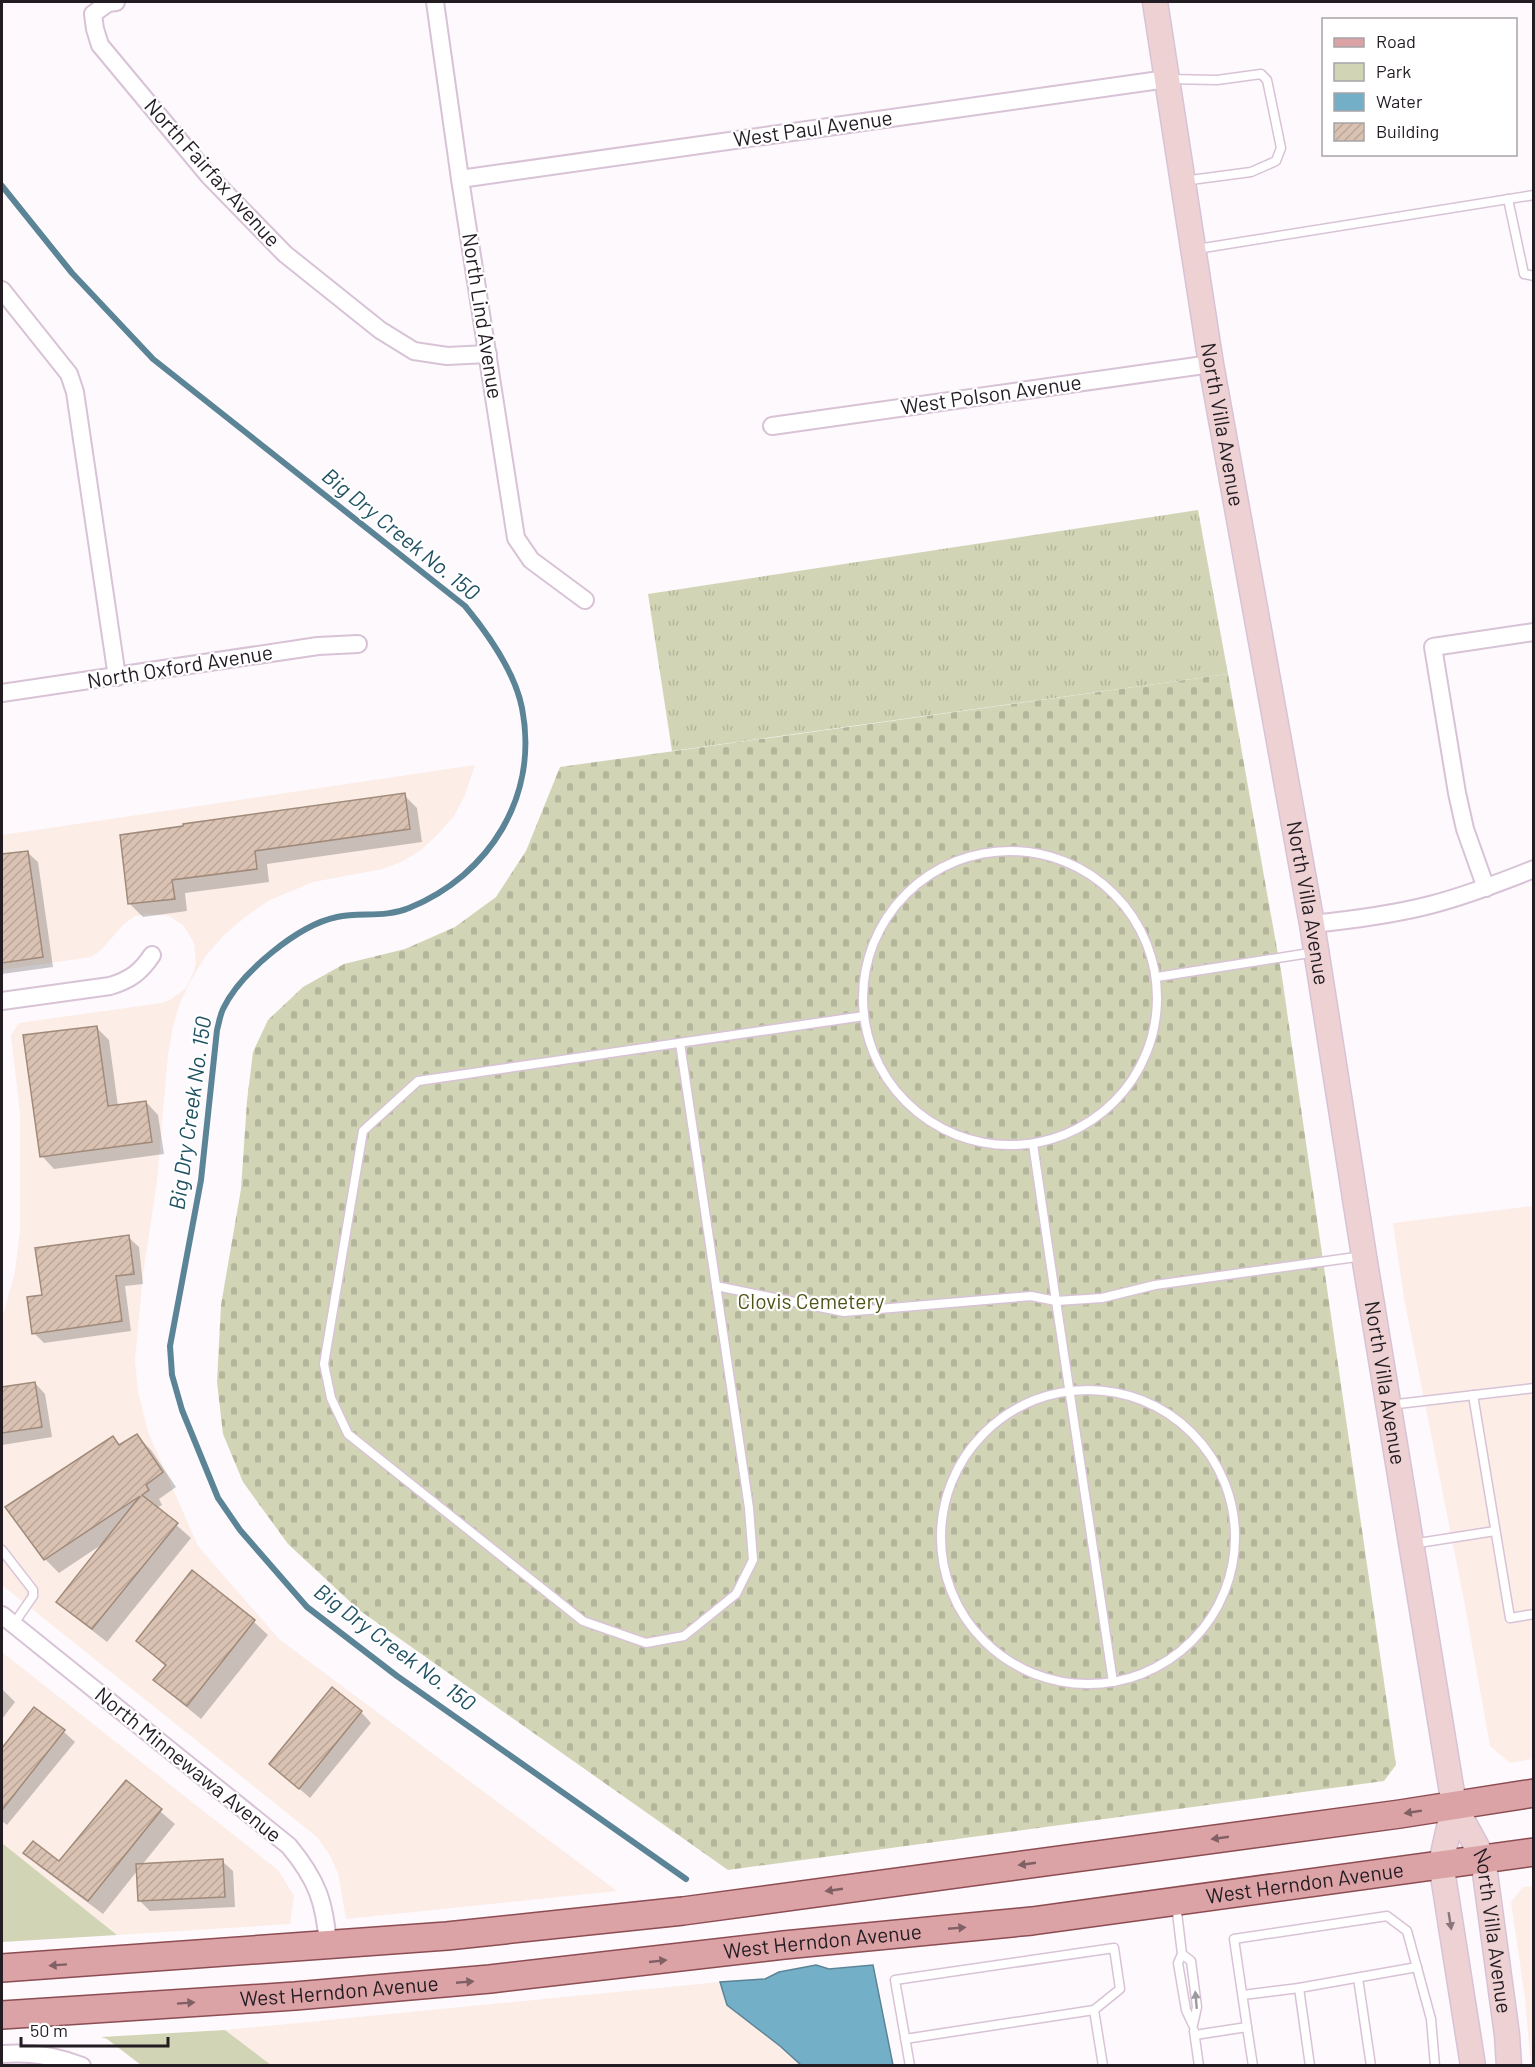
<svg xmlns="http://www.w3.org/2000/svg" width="1535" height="2067" viewBox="0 0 1535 2067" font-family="Barlow,sans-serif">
<defs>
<pattern id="grass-tufts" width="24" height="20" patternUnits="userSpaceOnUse" patternTransform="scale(1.5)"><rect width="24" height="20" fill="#d1d5b5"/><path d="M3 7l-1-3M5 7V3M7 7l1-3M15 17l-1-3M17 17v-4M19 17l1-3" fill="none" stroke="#b3b69b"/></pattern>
<pattern id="cemetery-stones" width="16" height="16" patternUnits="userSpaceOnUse" patternTransform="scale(1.5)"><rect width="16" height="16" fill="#d1d5b5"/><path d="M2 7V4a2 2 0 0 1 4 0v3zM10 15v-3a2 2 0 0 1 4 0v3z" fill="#b3b69b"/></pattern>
<pattern id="building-hatch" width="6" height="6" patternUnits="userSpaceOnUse" patternTransform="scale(1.5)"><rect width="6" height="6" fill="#dac2b2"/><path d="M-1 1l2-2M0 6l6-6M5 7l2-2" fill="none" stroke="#bba699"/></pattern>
</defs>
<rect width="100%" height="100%" fill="#fdf9fd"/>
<g fill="#fcede7">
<polygon points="475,765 465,795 454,816 438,834 421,850 403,861 383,869 313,882 268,901 245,917 223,936 205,957 191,980 179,1005 172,1031 168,1055 157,1181 143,1275 135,1360 138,1392 148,1432 198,1546 204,1553 279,1639 617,1891 346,1919 338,1873 329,1854 317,1837 2,1585 2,1318 15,1272 20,1231 20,1113 11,1035 19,1023 161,1003 170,1000 186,988 194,971 196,962 194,943 184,926 169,916 148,914 135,916 124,924 100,951 91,957 2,970 2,835"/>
<polygon points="1533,1206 1533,1759 1510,1763 1490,1746 1465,1605 1404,1298 1393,1223"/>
<polygon points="2,1652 278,1870 294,1896 290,1924 117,1935 2,1843"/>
<polygon points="1533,1886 1534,2065 1531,2066 1525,1998 1511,1902 1523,1887"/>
<polygon points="720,1982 727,2005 780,2046 801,2065 271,2065 225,2030"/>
</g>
<polygon fill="url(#grass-tufts)" points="1198,510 1228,674 672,751 648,594"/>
<polygon fill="url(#cemetery-stones)" points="1228,674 1282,977 1396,1765 1384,1781 728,1870 359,1610 288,1544 243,1482 223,1434 217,1382 221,1305 241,1189 247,1101 253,1052 268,1020 303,987 344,964 405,949 455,927 496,897 526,851 560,767"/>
<g fill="#d1d5b5">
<polygon points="2,1843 117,1935 2,1942"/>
<polygon points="225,2030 271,2065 141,2065 107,2039 101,2037"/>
</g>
<polygon fill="#73b0c8" stroke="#5b8496" stroke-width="1.5" points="816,1965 829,1969 873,1965 893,2065 801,2065 780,2046 727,2005 720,1982 765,1979 779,1972"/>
<g fill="#0003">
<polygon points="404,795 417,808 422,842 267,864 269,882 185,893 187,911 143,917 130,904 185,827"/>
<polygon points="27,852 38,862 53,967 2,974 2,855"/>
<polygon points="97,1028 109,1040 118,1106 146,1102 158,1115 164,1154 54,1169 42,1156"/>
<polygon points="128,1237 139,1247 143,1284 125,1286 131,1331 44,1343 34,1333 44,1296"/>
<polygon points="35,1383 45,1394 52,1437 2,1445 2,1388"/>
<polygon points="137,1436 151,1450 176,1487 159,1499 162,1505 157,1508 191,1538 107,1642 72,1615 58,1602 104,1543 59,1573 45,1559 113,1438 120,1446"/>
<polygon points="254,1622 268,1635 201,1719 169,1693 155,1680 166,1667 138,1641"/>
<polygon points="2,1689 15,1702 2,1719"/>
<polygon points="34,1709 64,1732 75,1742 7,1825 2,1821 2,1750"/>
<polygon points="361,1712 371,1723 310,1798 271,1764"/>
<polygon points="126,1782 175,1824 142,1865 222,1861 233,1871 235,1907 150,1911 139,1900 137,1871 103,1914 39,1866 25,1852 59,1863"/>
</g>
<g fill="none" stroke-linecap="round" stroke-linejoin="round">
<path stroke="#5b8496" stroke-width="6" d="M2,186l70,87 81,86 312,247c23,28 50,66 57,102 17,88 -32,167 -113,200 -24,10 -48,4 -72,9 -39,8 -97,56 -114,92 -3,6 -4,14 -6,21l-16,150 -31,166 2,29 10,35 36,88 22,32 67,77 90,69 289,203"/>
</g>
<g fill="url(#building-hatch)" stroke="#a08a7a" stroke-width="1.5">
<polygon points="405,793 410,829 255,851 257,869 172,880 175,899 128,904 120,835 183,826 183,824"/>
<polygon points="28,851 43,957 2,963 2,854"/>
<polygon points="97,1026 108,1106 146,1101 152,1142 40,1157 23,1035"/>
<polygon points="129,1235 134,1274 116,1276 122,1321 32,1334 27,1297 42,1295 35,1248"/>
<polygon points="35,1382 42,1427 2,1433 2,1387"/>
<polygon points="137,1434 163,1472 146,1485 149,1490 142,1495 178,1523 92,1629 56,1602 140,1496 44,1560 5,1507 113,1436 119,1445"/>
<polygon points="192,1570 255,1620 187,1706 153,1680 166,1665 136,1641"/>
<polygon points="332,1687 362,1711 299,1789 269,1764"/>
<polygon points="34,1707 65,1730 2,1810 2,1748"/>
<polygon points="126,1780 162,1809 88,1901 23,1853 33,1841 59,1861"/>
<polygon points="223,1859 225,1897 138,1901 136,1864"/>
</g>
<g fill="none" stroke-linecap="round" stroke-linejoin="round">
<defs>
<g id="lane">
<polyline points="1168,79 1217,80 1261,74 1267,80 1281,148 1276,161 1251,172 1183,181"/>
<polyline points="1508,199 1524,274 1534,276"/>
<polyline points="1197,249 1534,195"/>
<circle cx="1010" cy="998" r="147"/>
<polyline points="1157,977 1316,952"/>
<polyline points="680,1043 749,1508 753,1560 736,1594 684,1636 646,1643 583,1621 348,1434 331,1398 324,1364 363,1131 418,1081 864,1016"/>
<polyline points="716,1286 844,1312 1031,1296 1056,1301 1033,1144"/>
<circle cx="1088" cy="1537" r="147"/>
<polyline points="1473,1395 1510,1618 1534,1614"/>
<polyline points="1389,1405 1534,1388"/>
<polyline points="1412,1544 1495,1531"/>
<polyline points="2,1550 33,1590 33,1596 13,1625"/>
<polyline points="1113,1682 1056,1301 1102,1298 1155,1285 1363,1256"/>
<polyline points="1176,1904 1182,1954 1178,1963 1186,2010 1193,2025 1197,2007 1191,1961 1182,1954"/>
<polyline points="1358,1978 1371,2066"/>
<polyline points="1243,1995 1299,1988"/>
<polyline points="1094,2010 1103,2066"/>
<polyline points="1247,2027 1234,1939 1387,1916 1407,1931 1431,2019 1435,2066"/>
<polyline points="1194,2031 1199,2066"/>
<polyline points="1195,2035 1247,2027 1253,2066"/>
<polyline points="905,2039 1094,2010 1120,1989 1114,1948 895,1980 910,2066"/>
<polyline points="1310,2066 1299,1988 1417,1967"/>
</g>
<g id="street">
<polyline points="116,2 108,3 93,14 95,29 100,45 209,176 285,254 380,330 414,351 447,356 488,354"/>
<polyline points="435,2 460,179 516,538 531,560 585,600"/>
<polyline points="460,179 1167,79"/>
<polyline points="2,290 69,374 75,392 117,677"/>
<polyline points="772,426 1211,364"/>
<polyline points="2,693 318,646 358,644"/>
<polyline points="1486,888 1465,829 1457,793 1433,647 1534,632"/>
<path d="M1312,924c39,-4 79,-9 118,-19 35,-9 69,-22 104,-36"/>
<path d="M2,1001l108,-15c20,-6 31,-14 42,-31"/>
<path d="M2,1615l287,231c28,34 36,56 39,100"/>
<path d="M2,2054c26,-2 55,2 80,12"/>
</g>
<g id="secondary">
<path id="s1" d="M1155,2l56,362 101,560 52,332 90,549 29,53 24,177 2,31"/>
<polyline points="1454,1805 1441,1863 1473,2066"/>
</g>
<g id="primary">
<polyline points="2,1968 447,1936 683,1911 1400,1814 1534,1793"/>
<path id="s2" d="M2,2015l293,-19 195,-17 294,-34 248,-24 502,-69"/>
</g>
</defs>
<use href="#lane" stroke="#d8c3d6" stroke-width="11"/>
<use href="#street" stroke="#d8c3d6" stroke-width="20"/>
<use href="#secondary" stroke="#d8c3d6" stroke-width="27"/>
<use href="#primary" stroke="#8c4c52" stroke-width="30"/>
<use href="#lane" stroke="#fff" stroke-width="8"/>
<use href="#street" stroke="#fff" stroke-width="16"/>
<use href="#secondary" stroke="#edd1d3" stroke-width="24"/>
<use href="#primary" stroke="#dca3a6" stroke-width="27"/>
</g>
<defs><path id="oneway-solid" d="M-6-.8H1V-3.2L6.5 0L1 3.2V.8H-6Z" transform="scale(1.5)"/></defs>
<g fill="#806064">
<use href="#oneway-solid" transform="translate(1413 1812) rotate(171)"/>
<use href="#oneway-solid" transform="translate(1220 1838) rotate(172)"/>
<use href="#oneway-solid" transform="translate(1027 1864) rotate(172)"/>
<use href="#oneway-solid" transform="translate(834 1890) rotate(172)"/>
<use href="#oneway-solid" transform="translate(957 1928) rotate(-5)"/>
<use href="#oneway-solid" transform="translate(658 1961) rotate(-6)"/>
<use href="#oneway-solid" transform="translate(58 1965) rotate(176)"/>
<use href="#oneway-solid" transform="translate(465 1982) rotate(-5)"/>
<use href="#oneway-solid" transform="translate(186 2003) rotate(-4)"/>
</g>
<use fill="#88767b" href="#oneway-solid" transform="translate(1450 1921) rotate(81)"/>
<use fill="#9c999c" href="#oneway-solid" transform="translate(1196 2000) rotate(-95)"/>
<g text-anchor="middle" stroke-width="4.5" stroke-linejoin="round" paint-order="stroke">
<g font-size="21" fill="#231c23" stroke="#fff">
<text transform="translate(813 129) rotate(-8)" y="7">West Paul Avenue</text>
<text transform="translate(212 173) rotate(48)" y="7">North Fairfax Avenue</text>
<text transform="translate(482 316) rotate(81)" y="7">North Lind Avenue</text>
<text transform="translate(991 395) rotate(-8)" y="7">West Polson Avenue</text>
<text dy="7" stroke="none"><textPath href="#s1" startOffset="428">North Villa Avenue</textPath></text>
<text transform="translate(180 667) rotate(-9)" y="7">North Oxford Avenue</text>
<text dy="7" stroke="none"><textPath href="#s1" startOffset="914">North Villa Avenue</textPath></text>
<text dy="7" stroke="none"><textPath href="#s1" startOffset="1400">North Villa Avenue</textPath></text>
<text transform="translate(188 1765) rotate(39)" y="7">North Minnewawa Avenue</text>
<text dy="7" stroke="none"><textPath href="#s2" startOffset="1310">West Herndon Avenue</textPath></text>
<text dy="7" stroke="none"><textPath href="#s1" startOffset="1962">North Villa Avenue</textPath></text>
<text dy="7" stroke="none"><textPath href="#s2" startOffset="824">West Herndon Avenue</textPath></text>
<text dy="7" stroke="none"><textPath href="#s2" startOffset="338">West Herndon Avenue</textPath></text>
</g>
<g font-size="21" fill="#4f5317" stroke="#fff">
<text x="811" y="1309">Clovis Cemetery</text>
</g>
<g font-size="22" font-style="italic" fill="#205264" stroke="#fff">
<text transform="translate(401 534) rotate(39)" y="8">Big Dry Creek No. 150</text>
<text transform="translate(190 1113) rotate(-82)" y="8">Big Dry Creek No. 150</text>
<text transform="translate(395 1647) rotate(37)" y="8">Big Dry Creek No. 150</text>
</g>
</g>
<rect width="1535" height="2067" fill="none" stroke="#231c23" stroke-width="6"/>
<rect x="1322" y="18" width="195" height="138" fill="#ffffff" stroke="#a7a4a7" stroke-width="1.5"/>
<rect x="1334" y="38" width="30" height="9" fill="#dca3a6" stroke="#a7a4a7" stroke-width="1.5"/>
<text x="1376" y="48" font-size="18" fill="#231c23">Road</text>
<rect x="1334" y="63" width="30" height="18" fill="#d1d5b5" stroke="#a7a4a7" stroke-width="1.5"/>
<text x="1376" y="78" font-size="18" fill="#231c23">Park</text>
<rect x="1334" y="93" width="30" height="18" fill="#73b0c8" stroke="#a7a4a7" stroke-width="1.5"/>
<text x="1376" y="108" font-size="18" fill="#231c23">Water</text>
<rect x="1334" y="123" width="30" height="18" fill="url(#building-hatch)" stroke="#a7a4a7" stroke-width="1.5"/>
<text x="1376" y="138" font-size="18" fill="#231c23">Building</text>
<path d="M21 2037v9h147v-9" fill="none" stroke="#231c23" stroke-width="3"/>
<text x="30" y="2037" font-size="18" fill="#231c23" stroke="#ffffff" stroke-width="4.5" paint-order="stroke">50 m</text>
</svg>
